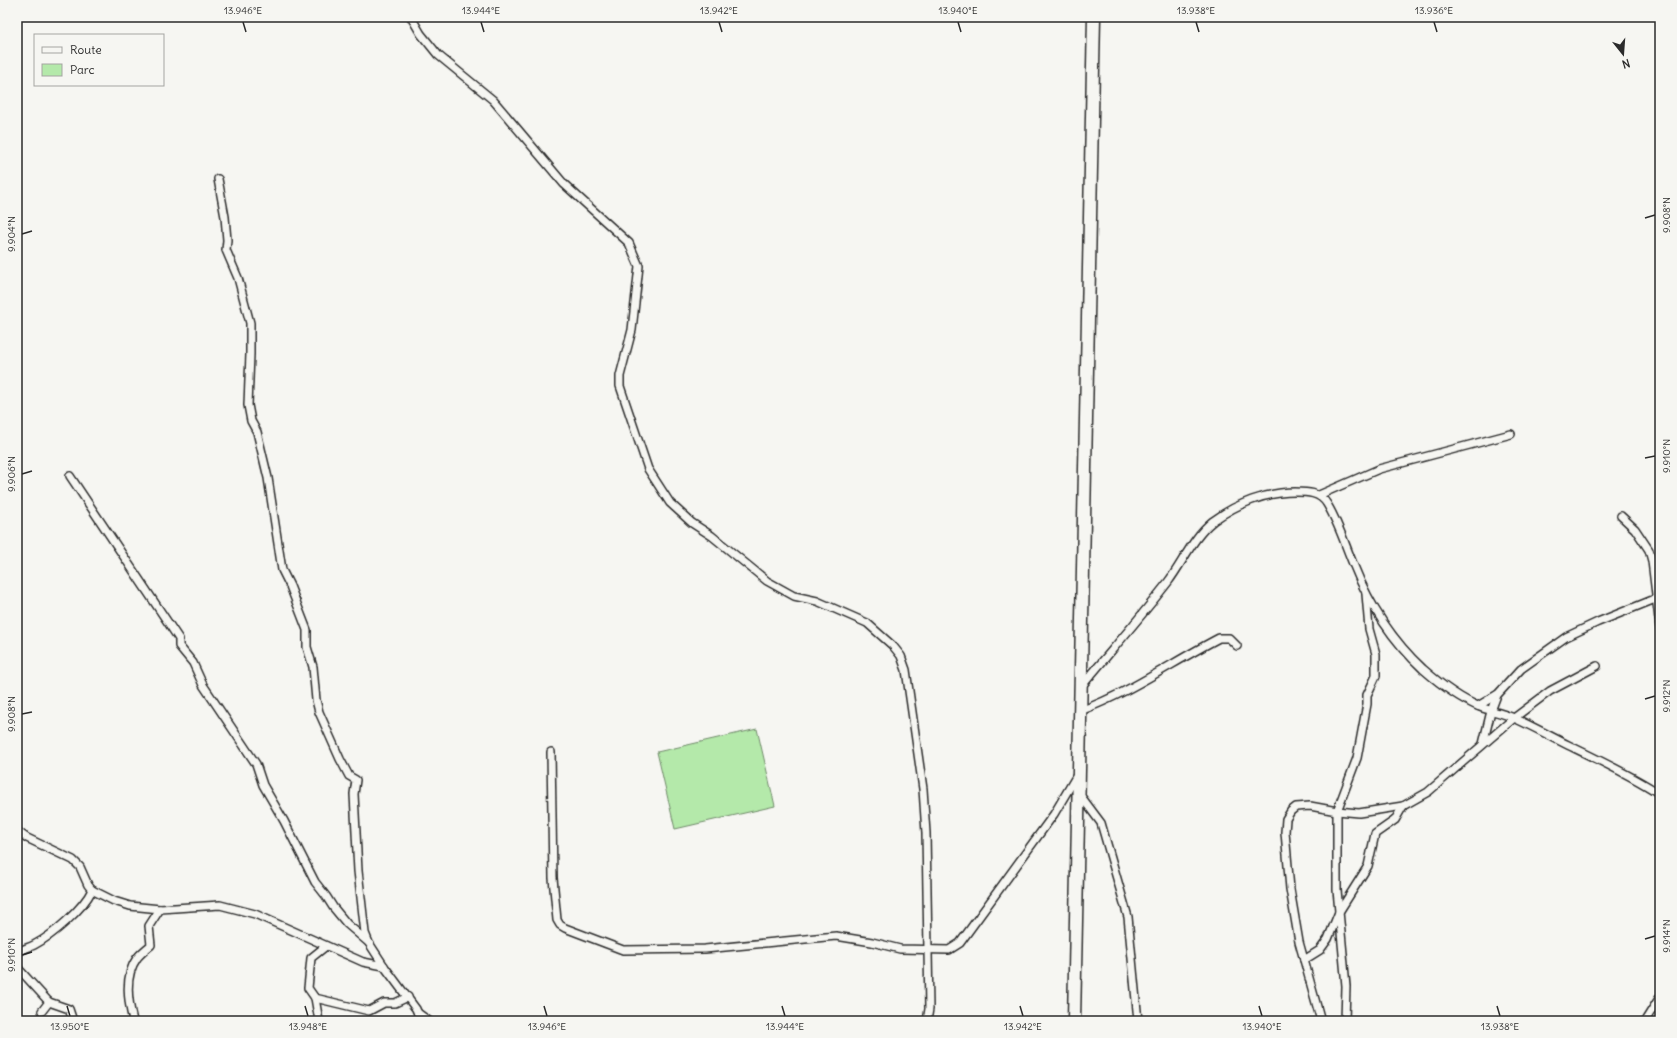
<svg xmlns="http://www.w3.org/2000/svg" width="1677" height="1038" viewBox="0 0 1677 1038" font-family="Delius,sans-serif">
<rect width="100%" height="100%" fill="#f6f6f2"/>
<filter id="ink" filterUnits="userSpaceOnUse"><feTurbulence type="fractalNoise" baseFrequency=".025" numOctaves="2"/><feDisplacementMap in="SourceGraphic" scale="8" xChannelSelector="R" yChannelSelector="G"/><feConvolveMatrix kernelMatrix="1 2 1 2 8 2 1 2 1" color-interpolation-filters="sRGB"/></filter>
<g filter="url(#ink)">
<polygon fill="#b4e9aa" stroke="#708a6a" points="757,729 775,806 675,829 657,752"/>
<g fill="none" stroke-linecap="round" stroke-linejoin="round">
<defs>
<g id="minor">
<polyline points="411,17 421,34 438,55 493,100 564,184 629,243 639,266 632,330 620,376 620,386 648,469 670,503 692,523 712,536 767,581 794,596 817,601 867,623 893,646 901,656 906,670 923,789 926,833 929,1009 927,1021"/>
<polyline points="218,179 225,217 227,240 226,250 238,278 250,323 250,354 248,405 251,421 257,432 268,478 282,570 290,586 307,630 307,647 313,667 316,700 319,712 340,759 349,776 356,780 354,794 358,871 365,933 369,943 384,966 416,1009 421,1021"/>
<polyline points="70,476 179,639 179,646 193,663 203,685 256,764 263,785 284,821 315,882 326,896 333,907 347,924 368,942"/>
<polyline points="1319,495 1379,469 1511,434"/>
<polyline points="1621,516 1635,529 1649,550 1652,561 1660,628"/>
<path d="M1081,687c29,-35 59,-69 87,-105 15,-20 25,-45 45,-61 23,-17 53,-29 82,-29 12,0 25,0 32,12 12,20 18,41 27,62 15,38 39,75 69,103 16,14 37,30 57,38 11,4 23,6 34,11 18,8 36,18 54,27 31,15 63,30 92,49"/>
<polyline points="1478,706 1498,694 1521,669 1566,637 1598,622 1660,597"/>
<path d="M1080,711c51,-19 91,-48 139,-73h10l8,8"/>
<polyline points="1483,744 1491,711 1497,695"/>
<polyline points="551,752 553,878 557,920 560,925 565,928 623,950 705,949 836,936 872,942 900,949 949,950 960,943 1054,814 1077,775"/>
<polyline points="1080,795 1101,823 1128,917 1138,1021"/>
<polyline points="17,831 27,838 73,860 80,867 88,885 92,890 114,901 130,906 160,909 220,905 255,914 363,962 384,966"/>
<path d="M17,953c5,-4 11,-5 17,-8 19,-10 49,-36 58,-55"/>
<polyline points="1304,960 1320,950 1328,939 1339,912 1368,866 1375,834 1395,820 1403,806"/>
<polyline points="17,967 49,1002 42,1011"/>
<polyline points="315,998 369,1011 384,1003 395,1003 408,997"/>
<polyline points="49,1002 69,1009 73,1021"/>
<polyline points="418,1013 429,1021"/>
<path d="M133,1021c-5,-20 -9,-45 4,-63 4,-5 9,-9 14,-13l-2,-19 11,-17"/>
<polyline points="319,1021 315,998 308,988 311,958 326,946"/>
<polyline points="1321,1021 1299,942 1290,889 1285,832 1286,819 1291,811 1296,807 1310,806 1337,811 1359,813 1403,806 1428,792 1514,718 1550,691 1597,666"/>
<polyline points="1345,1021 1346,986 1337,890 1337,811 1357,758 1367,704 1367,695 1376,676 1376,654 1369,629 1366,594"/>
<polyline points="1645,1021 1660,997"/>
</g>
<polyline id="primary" points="1074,1021 1094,17"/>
</defs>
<use href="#minor" stroke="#2b2b2b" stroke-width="10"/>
<use href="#primary" stroke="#2b2b2b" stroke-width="15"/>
<use href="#minor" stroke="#f6f6f2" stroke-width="7"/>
<use href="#primary" stroke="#f6f6f2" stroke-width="12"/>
</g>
</g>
<path fill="none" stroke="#2b2b2b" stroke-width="1.5" d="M243,22l3,10M481,22l3,10M719,22l3,10M958,22l3,10M1196,22l3,10M1434,22l3,10M1645,218l10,-3M22,234l10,-3M1645,458l10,-2M22,474l10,-3M1645,699l10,-3M22,714l10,-2M1645,939l10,-3M22,955l10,-3M67,1006l3,10M305,1006l3,10M544,1006l3,10M782,1006l3,10M1020,1006l3,10M1259,1006l3,10M1497,1006l3,10"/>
<rect width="1677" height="1038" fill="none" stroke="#f6f6f2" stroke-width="44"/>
<rect x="34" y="34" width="130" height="52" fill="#f6f6f2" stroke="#a5a5a2"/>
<rect x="42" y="47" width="20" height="6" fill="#f6f6f2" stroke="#a5a5a2"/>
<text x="70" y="54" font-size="12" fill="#2b2b2b">Route</text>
<rect x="42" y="64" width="20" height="12" fill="#b4e9aa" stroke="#a5a5a2"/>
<text x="70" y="74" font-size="12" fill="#2b2b2b">Parc</text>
<g transform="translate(1623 54) rotate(163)" stroke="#f6f6f2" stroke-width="3" paint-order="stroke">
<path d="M0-3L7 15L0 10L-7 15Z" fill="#2b2b2b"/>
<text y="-6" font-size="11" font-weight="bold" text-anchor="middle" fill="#2b2b2b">N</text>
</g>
<rect x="22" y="22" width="1633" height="994" fill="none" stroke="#2b2b2b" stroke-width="1.5"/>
<g font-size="10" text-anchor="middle" fill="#2b2b2b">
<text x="243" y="14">13.946°E</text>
<text x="481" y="14">13.944°E</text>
<text x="719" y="14">13.942°E</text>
<text x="958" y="14">13.940°E</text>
<text x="1196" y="14">13.938°E</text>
<text x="1434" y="14">13.936°E</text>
<text transform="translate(1666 215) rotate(-90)" y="4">9.908°N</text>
<text transform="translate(11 234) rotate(-90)" y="4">9.904°N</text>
<text transform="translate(1666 456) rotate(-90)" y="4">9.910°N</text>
<text transform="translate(11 474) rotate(-90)" y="4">9.906°N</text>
<text transform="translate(1666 696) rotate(-90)" y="4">9.912°N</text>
<text transform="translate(11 714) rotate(-90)" y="4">9.908°N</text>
<text transform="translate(1666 936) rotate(-90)" y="4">9.914°N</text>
<text transform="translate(11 955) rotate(-90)" y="4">9.910°N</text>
<text x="70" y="1030">13.950°E</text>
<text x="308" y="1030">13.948°E</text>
<text x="547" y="1030">13.946°E</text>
<text x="785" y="1030">13.944°E</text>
<text x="1023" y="1030">13.942°E</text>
<text x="1262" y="1030">13.940°E</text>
<text x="1500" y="1030">13.938°E</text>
</g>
</svg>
